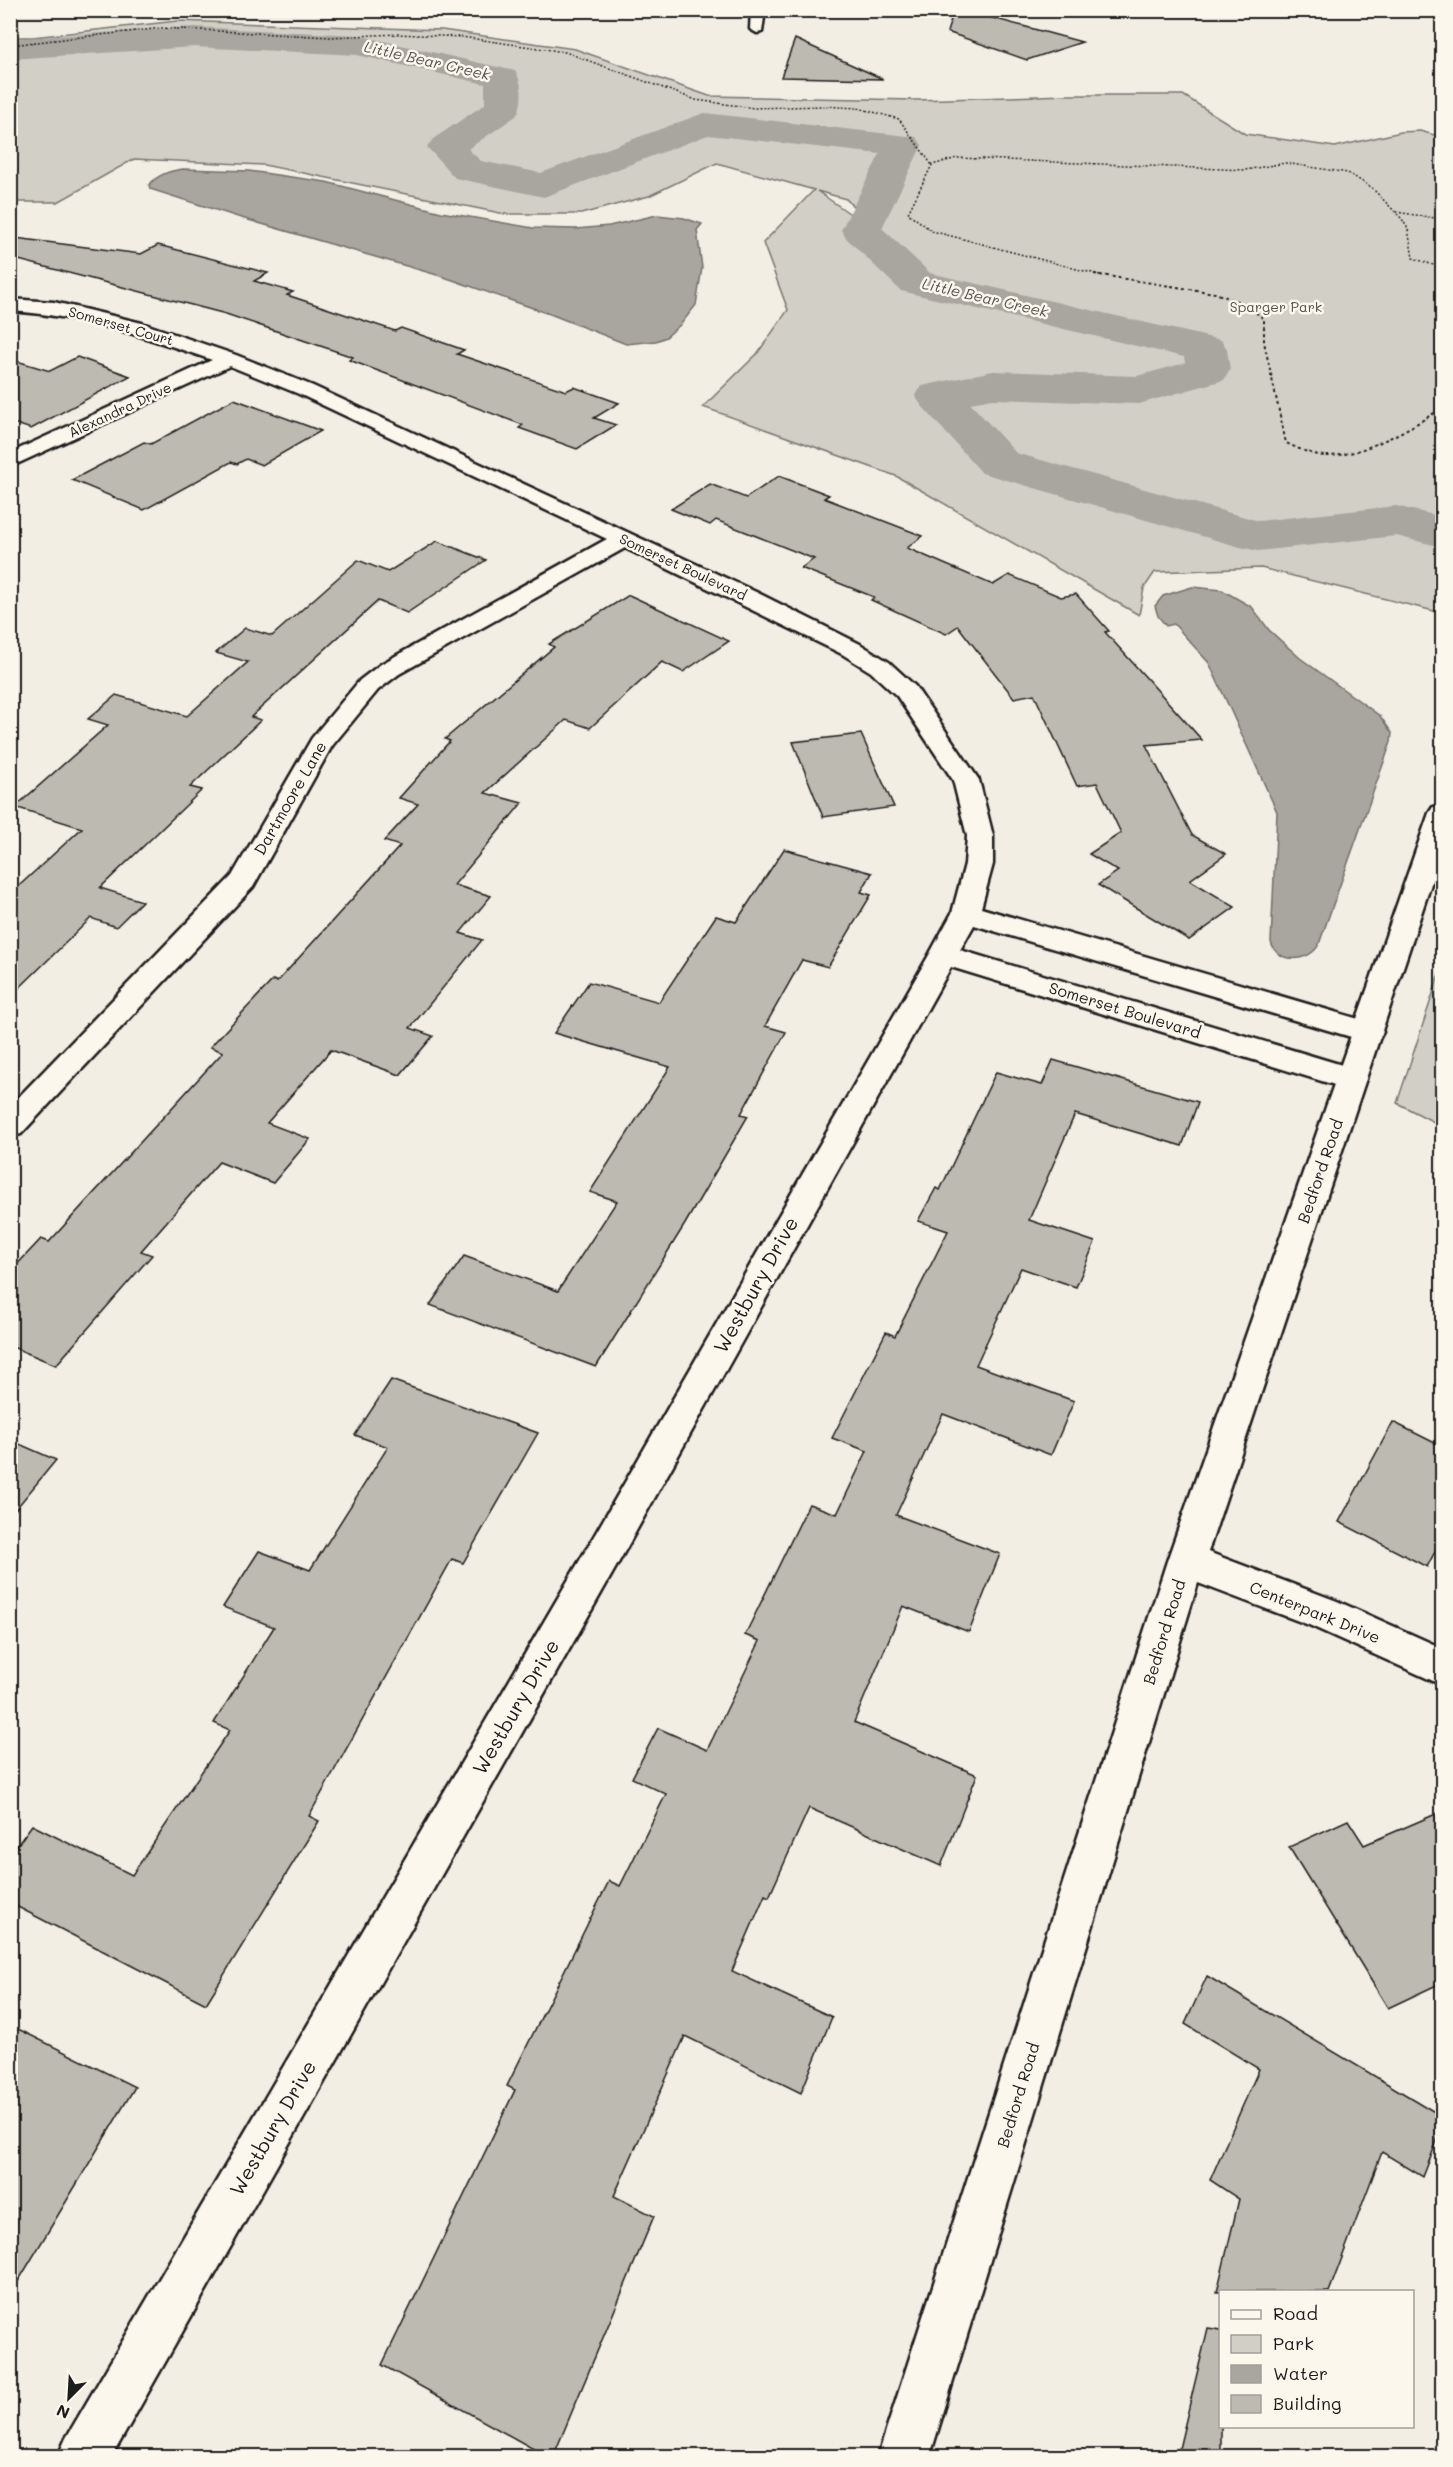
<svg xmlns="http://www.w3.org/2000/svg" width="1453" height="2467" viewBox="0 0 1453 2467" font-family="Mali,sans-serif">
<rect width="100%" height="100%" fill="#f2eee4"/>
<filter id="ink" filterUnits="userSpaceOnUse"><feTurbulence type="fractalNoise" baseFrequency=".0167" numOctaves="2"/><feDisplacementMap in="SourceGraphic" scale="12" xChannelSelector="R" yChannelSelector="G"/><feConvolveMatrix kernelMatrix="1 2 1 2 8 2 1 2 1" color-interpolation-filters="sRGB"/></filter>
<g filter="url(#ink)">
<g fill="#d2cfc6" stroke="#777671" stroke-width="1.5" fill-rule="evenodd">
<path d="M177,21l265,9 133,19 134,47 208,4 150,-5h116l62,39 90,13 66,-15 19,-1 22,6v476l-181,-45 -106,4 -11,16 -5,27 -243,-139 -193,-69 54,-53 31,-44 -25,-67 51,-53 -97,-27 -68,33 -68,18h-76l-241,-49 -130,-6 -76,43h-47v-165h22zM817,191l29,8 38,38z"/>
<polygon points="1442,966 1442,1126 1397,1103"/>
</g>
<g fill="#a9a6a0" stroke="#716f6b" stroke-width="1.5">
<path d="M183,169l66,2 77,11 115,30 92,16 43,1 33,-3 48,-11 27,3 18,6 -5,6 5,38 -6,37 -15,19 -15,13 -10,4 -30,3 -76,-30 -106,-37 -206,-60 -88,-28 -1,-4c9,-11 21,-14 34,-16z"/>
<path d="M1192,587l30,3 30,17 17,23 31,28 80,58 12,17 -1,9 -72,202c-9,19 -43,20 -48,-2l6,-130 -4,-9 -64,-140 -35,-39 -8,2 -8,-10 -3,-10 8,-10z"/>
</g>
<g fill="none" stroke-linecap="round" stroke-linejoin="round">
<path fill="#a9a6a0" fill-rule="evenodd" d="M194,27l163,8 158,36c8,11 9,33 1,45l-48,33 13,12 60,12 163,-60 212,24 6,8 -40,83 48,45 291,67 6,9 3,21 -6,10 -85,24 -146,-5 -23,4 46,50 243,68 137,-15 46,11v30l-46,-11 -138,15 -18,-4 -258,-74 -60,-67 -7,-10 7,-10 71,-15 144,5 48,-13 -1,-6 -283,-66 -54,-52 -6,-9 39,-76 -172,-19 -164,62 -89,-19 -28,-31 6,-8 52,-35v-20l-128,-29 -163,-8 -184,12v-20z"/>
</g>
<g fill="#bdbab1" stroke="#1c1c1c" stroke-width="1.5">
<polygon points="954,10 963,10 1082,42 1027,60 947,32"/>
<polygon points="795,39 883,79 781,77"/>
<polygon points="15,238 141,254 158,245 268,273 254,281 293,292 287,295 395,331 401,328 464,350 457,354 566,391 574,387 619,403 594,418 616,425 577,449 519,428 523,425 349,360 353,357 226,314 11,258"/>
<polygon points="77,357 130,376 31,429 10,422 10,359 50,371"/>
<polygon points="234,399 321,431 262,465 246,459 237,464 231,462 144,510 72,480 144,442 151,444"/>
<polygon points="779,476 829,495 824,498 923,536 907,548 993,585 1009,575 1061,597 1076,594 1109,631 1105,632 1202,740 1146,745 1192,835 1226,854 1190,880 1235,907 1189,940 1098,885 1118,871 1089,854 1121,833 1097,783 1077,786 1034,694 1014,698 958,626 946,634 871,600 874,597 801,568 814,559 716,520 710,525 671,509 710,484 746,498"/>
<polygon points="437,541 486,560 407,613 378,601 251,717 261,720 190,787 202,790 100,888 142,901 116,927 91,918 10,997 10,894 82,828 15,807 108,725 88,719 116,695 187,716 248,662 216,653 245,628 272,636 358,560 388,572"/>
<polygon points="629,595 729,641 683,672 662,662 590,728 566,720 485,793 522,803 454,885 491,896 460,933 482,940 410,1028 433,1036 400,1075 331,1050 267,1123 310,1139 273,1183 219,1162 141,1251 152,1255 56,1365 10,1346 10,1272 41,1239 49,1242 223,1052 210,1047 273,980 277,982 400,846 384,841 418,804 399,798 450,741 445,739 554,647 549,644"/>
<polygon points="861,734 894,807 823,817 793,742"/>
<polygon points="784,849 872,873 861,892 871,895 828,967 802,960 765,1026 786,1032 741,1114 748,1116 685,1224 596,1367 430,1305 464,1256 558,1291 617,1201 590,1192 670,1067 554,1033 589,982 659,1002 716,916 736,922"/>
<polygon points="1053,1060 1198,1102 1182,1146 1075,1114 1029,1220 1095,1242 1076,1287 1021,1268 976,1365 1074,1401 1051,1455 943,1414 896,1515 1000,1554 969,1632 903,1606 854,1722 977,1775 941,1866 809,1808 769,1897 765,1895 732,1971 832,2017 801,2093 685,2036 614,2196 654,2216 553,2457 548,2457 382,2365 515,2090 507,2086 609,1881 620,1886 666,1794 632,1778 658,1728 707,1750 760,1641 745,1635 809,1504 837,1514 867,1451 832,1438 886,1332 895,1336 948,1231 918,1221 936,1188 940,1190 996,1072 1042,1085"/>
<polygon points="391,1380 538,1433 463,1563 452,1559 309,1816 319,1821 206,2004 10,1903 10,1855 32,1825 132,1875 230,1730 214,1723 274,1627 223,1607 259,1551 310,1570 388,1447 355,1435"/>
<polygon points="1393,1422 1443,1447 1443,1536 1427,1567 1339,1522"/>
<polygon points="10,1440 56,1460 10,1516"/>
<polygon points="1443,1811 1443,1982 1388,2008 1289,1847 1348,1820 1364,1845"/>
<polygon points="1207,1976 1443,2117 1443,2125 1423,2177 1382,2152 1329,2292 1217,2292 1239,2199 1210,2180 1259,2069 1185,2024"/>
<polygon points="10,2025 135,2087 10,2295"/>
<polygon points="1208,2328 1221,2330 1221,2457 1177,2457"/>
</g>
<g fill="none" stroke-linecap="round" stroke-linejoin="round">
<defs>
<g id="minor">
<polygon points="751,10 765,10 762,32 757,33 750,29"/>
<path d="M10,299l44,3 88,21 94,32 77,31 445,207 102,51 29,18 26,24 64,94 14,56v28l-12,44 398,117 4,7 -4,7 -11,3 -394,-117 -14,25 402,121 4,8 -4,8 -11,3 -400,-123 -335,600 -504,889h-54l8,-18 524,-895 339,-588 23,-42 13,-49 2,-28 -14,-56 -56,-84 -26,-24 -29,-18 -217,-106 -226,126 -21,16 -46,56 -79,141 -232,247 -11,3v-31l222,-230 80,-138 48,-58 21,-16 226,-125 -308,-145 -69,-28 -220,101v-14l202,-93c-69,-24 -128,-44 -202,-49z"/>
</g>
<polygon id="tertiary" points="1442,805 1442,851 1208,1552 1337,1601 1442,1648 1442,1685 1309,1625 1198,1583 930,2456 878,2456 1167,1561 1429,813 1433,807"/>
</defs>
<use href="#minor" stroke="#1c1c1c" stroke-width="5"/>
<use href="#tertiary" stroke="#1c1c1c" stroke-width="5"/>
<g stroke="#1c1c1c" stroke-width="1.5" stroke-dasharray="2 2" stroke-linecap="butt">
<polyline points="10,45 162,28 330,37 398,34 462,37 565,52 696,100 754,108 821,106 858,108 899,119 932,165"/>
<polyline points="1396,212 1442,219"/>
<polyline points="1100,275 932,231 908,213 932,165 957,158 1245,170 1285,163 1348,173 1371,187 1402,219 1408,229 1413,258 1442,268"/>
</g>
<path stroke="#1c1c1c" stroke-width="2" stroke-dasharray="3 3" stroke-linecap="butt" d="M1094,274l121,19 30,11 19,15v23l22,101c13,6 26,12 40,13 35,1 87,-29 116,-48"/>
<use href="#minor" fill="#fbf7ec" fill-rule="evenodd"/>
<use href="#tertiary" fill="#fbf7ec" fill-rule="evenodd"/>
</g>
</g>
<g text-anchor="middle" stroke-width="5" stroke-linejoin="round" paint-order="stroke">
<g font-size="14" fill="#53524f" stroke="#fbf7ec">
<text x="1276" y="312">Sparger Park</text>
</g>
<g font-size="14" fill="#1c1c1c" stroke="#fbf7ec">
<text transform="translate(121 326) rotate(16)" y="5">Somerset Court</text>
<text transform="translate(120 410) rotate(-25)" y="5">Alexandra Drive</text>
<text transform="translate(683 567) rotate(25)" y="5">Somerset Boulevard</text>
</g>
<g font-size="15" font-style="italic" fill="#545351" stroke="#fbf7ec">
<text transform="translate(427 61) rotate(13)" y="5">Little Bear Creek</text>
<text transform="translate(985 298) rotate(13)" y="5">Little Bear Creek</text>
</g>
<g font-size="16" fill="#1c1c1c" stroke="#fbf7ec">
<text transform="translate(290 798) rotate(-60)" y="6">Dartmoore Lane</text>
<text transform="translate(1125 1010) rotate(17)" y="6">Somerset Boulevard</text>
<text transform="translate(1320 1171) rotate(-71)" y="6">Bedford Road</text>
<text transform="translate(1315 1612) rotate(22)" y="6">Centerpark Drive</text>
<text transform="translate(1164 1632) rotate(-73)" y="6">Bedford Road</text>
<text transform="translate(1018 2095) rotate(-73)" y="6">Bedford Road</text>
</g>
<g font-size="20" fill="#1c1c1c" stroke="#fbf7ec">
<text transform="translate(756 1285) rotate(-61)" y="7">Westbury Drive</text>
<text transform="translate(516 1707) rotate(-60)" y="7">Westbury Drive</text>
<text transform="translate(273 2128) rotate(-60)" y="7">Westbury Drive</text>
</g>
</g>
<rect width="1453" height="2467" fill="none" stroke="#fbf7ec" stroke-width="36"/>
<rect x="18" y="18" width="1417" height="2431" fill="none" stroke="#1c1c1c" stroke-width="2" filter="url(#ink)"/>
<rect x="1219" y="2290" width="195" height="138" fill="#fbf7ec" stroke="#a29f99" stroke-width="1.5"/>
<rect x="1231" y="2310" width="30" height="9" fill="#fbf7ec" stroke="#a29f99" stroke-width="1.5"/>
<text x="1273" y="2320" font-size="18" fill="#1c1c1c">Road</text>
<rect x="1231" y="2335" width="30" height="18" fill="#d2cfc6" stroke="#a29f99" stroke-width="1.5"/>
<text x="1273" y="2350" font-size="18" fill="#1c1c1c">Park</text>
<rect x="1231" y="2365" width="30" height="18" fill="#a9a6a0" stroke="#a29f99" stroke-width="1.5"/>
<text x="1273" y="2380" font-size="18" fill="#1c1c1c">Water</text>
<rect x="1231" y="2395" width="30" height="18" fill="#bdbab1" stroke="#a29f99" stroke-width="1.5"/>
<text x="1273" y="2410" font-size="18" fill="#1c1c1c">Building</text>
<g transform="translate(69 2398) rotate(204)" stroke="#fbf7ec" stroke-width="4.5" paint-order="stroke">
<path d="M0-4.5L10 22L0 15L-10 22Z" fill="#1c1c1c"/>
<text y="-9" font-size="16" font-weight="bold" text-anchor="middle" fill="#1c1c1c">N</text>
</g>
</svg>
